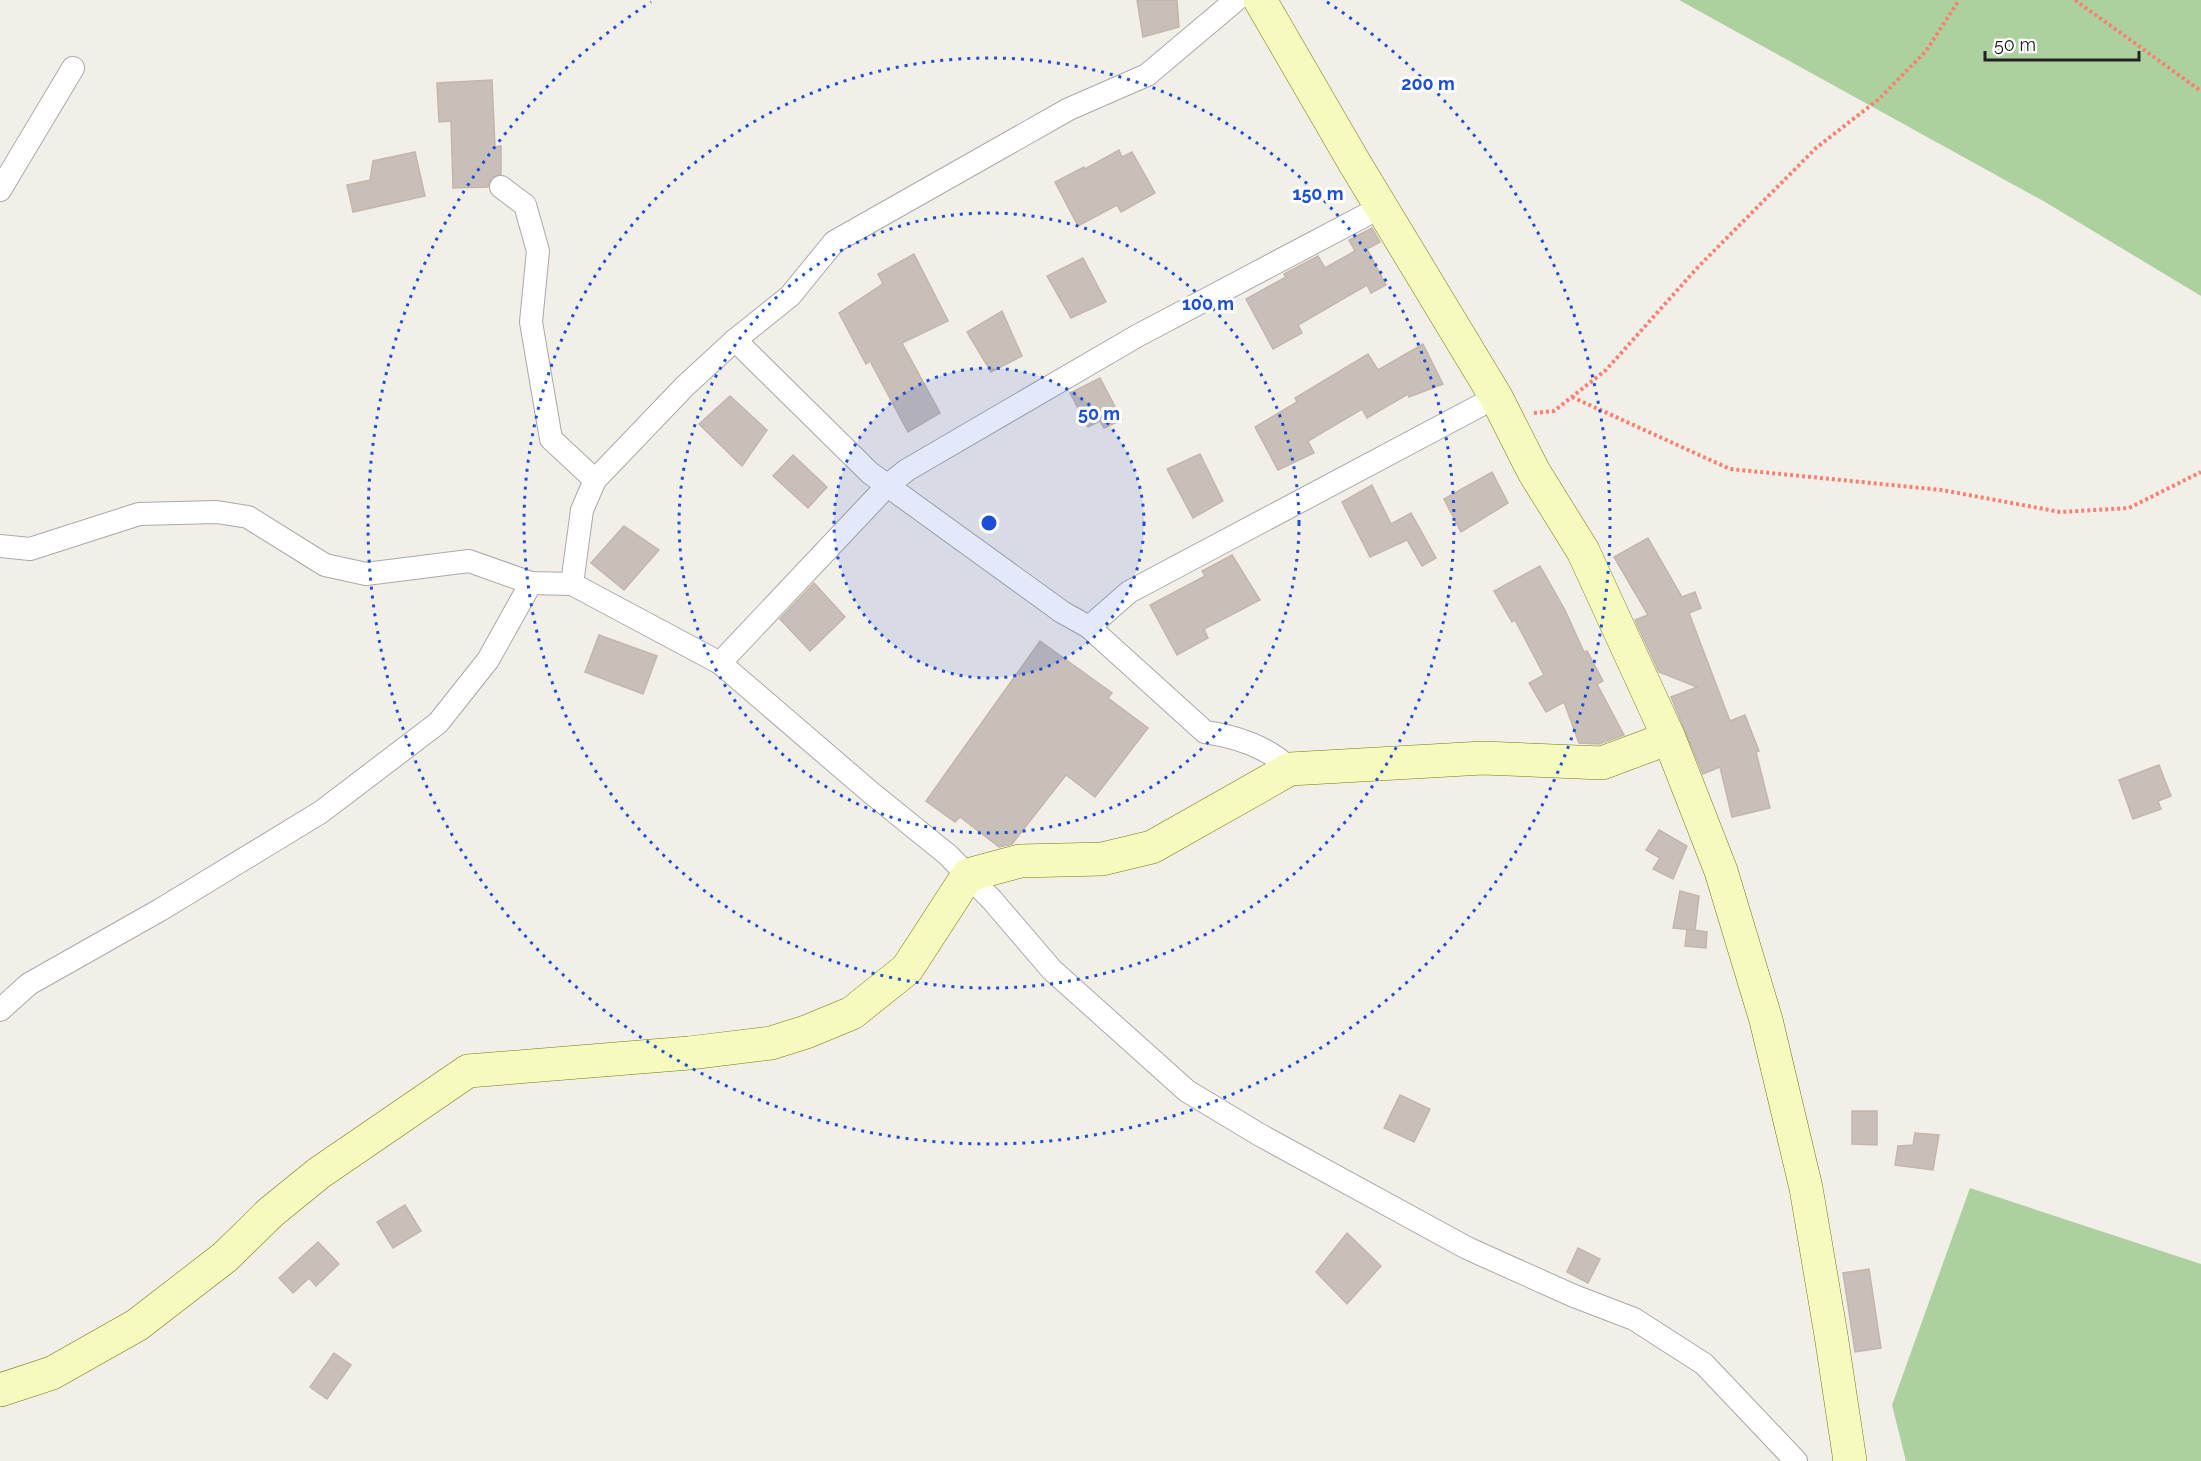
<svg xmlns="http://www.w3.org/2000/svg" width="2201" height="1461" viewBox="0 0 2201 1461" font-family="Raleway,sans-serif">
<rect width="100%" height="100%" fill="#f2efe9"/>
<g fill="#add19e">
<polygon points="1679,0 2201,0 2201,296 2045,202"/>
<polygon points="1970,1188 2201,1264 2201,1461 1906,1461 1892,1405"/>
</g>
<g fill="#c7bfb8" stroke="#c4b6ab" stroke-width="1.5">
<polygon points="1137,0 1177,0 1179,27 1143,37"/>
<polygon points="492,80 495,147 501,146 501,174 491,178 488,187 453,188 451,121 439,122 437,83"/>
<polygon points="1119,150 1122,157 1132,152 1155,193 1121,212 1117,205 1078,226 1055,182 1084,167 1085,169"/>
<polygon points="415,152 425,196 353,212 347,185 370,180 373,161"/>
<polygon points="1372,228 1380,242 1367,249 1386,285 1371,293 1367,285 1298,325 1302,333 1273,349 1246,299 1286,277 1284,274 1318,256 1325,268 1355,251 1349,240"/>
<polygon points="914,254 948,321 902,343 940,413 908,432 870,361 866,364 839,313 883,284 878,274"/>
<polygon points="1083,258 1106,302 1071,318 1047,276"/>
<polygon points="1002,311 1022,356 991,372 967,332"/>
<polygon points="1423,344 1443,384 1409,397 1408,394 1367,418 1362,409 1308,441 1314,453 1278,470 1255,427 1297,402 1295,398 1368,354 1378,370"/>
<polygon points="1100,378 1122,420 1104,428 1100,421 1088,427 1070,393"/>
<polygon points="730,396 767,430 742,466 699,424"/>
<polygon points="1200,454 1223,501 1193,518 1167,469"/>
<polygon points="793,455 827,487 808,508 773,476"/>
<polygon points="1492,472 1508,503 1461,532 1444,499"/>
<polygon points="1372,485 1391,524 1411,513 1436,558 1422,566 1407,540 1370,557 1342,502"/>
<polygon points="624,526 659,550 624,590 591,563"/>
<polygon points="1648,538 1682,597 1695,592 1701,608 1689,613 1730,721 1745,715 1759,751 1756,752 1770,808 1732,817 1720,767 1703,774 1671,697 1697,687 1659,672 1635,620 1648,615 1614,557"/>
<polygon points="1232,555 1260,600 1204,629 1208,638 1177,655 1150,605 1205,576 1202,571"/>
<polygon points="1540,566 1565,610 1584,652 1587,651 1603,681 1597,684 1624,735 1599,744 1579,743 1564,702 1546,712 1529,683 1544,675 1515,620 1512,622 1494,591"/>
<polygon points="814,583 845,617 810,651 780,619"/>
<polygon points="599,635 657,656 643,694 585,672"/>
<polygon points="1040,641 1112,693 1108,698 1148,728 1095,797 1066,775 1012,844 999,847 960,817 955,822 926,801"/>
<polygon points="2159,765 2171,796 2158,801 2161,809 2133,819 2119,780"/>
<polygon points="1659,830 1687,846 1673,879 1653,869 1660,858 1646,850"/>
<polygon points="1680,891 1699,896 1695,930 1673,928"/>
<polygon points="1687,929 1707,932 1706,948 1685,946"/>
<polygon points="1400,1095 1430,1109 1414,1142 1384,1128"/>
<polygon points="1852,1111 1877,1111 1877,1145 1852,1144"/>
<polygon points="1915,1133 1939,1135 1933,1170 1895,1165 1898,1146 1913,1145"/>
<polygon points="405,1205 421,1231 393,1248 377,1222"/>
<polygon points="1347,1233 1381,1266 1347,1304 1316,1272"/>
<polygon points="318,1242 339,1264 316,1286 309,1278 293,1293 279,1278"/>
<polygon points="1578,1248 1600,1259 1588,1283 1567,1272"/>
<polygon points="1869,1269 1881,1348 1855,1352 1843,1273"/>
<polygon points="334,1353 351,1365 327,1399 310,1387"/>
</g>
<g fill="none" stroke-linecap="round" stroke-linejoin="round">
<defs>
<g id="street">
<polyline points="501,187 525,205 538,251 531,322 551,439 595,480"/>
<polyline points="0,190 73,68"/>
<path d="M735,340l135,133 192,139 27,15 116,105c29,4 64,15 85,37"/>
<polyline points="0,546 30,549 139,514 217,512 248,517 325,565 366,574 469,561 531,583 572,584 720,663 869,791 948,855 992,900 1052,970 1187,1091 1260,1135 1467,1248 1574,1296 1634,1319 1704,1364 1796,1461"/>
<polyline points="572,584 582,510 595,480 685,386 735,340 790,296 834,242 1069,109 1147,75 1236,0"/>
<polyline points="1089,627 1129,592 1496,397"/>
<polyline points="720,663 888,485 907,470 1137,336 1381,207"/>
<polyline points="0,1010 29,984 160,910 321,812 438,723 488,660 531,583"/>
</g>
<g id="secondary">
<polyline points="1260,0 1354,162 1496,397 1534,472 1583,551 1669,738 1721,871 1766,1020 1806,1188 1831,1335 1850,1461"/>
<polyline points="0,1390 52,1373 137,1325 225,1257 271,1212 319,1173 468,1071 689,1053 771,1043 806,1032 852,1013 907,969 968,875 1020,861 1102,859 1152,847 1290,769 1483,758 1602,763 1669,738"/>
</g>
</defs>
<use href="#street" stroke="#a9a9a9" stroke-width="24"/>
<use href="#secondary" stroke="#707d05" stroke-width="34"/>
<g stroke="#fa8072" stroke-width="4" stroke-dasharray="3 3" stroke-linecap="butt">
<polyline points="2075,0 2201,91"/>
<polyline points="1572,397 1730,469 1942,490 2060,512 2129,508 2201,472"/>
<polyline points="1534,413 1554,411 1606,370 1698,267 1816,148 1879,99 1926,51 1959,0"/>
</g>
<use href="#street" stroke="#fff" stroke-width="22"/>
<use href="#secondary" stroke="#f7fabf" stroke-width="33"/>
</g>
<circle cx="989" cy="523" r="155" fill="#1d4ed8" fill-opacity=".12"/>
<g fill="none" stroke="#1d4ed8" stroke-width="3" stroke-dasharray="3 6">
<circle cx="989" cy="523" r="155"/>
<circle cx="989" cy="523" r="310"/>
<circle cx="989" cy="523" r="465"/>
<path d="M1327 2A621 621 0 1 1 651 2"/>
</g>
<circle cx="989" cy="523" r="9" fill="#1d4ed8" stroke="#fff" stroke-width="3"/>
<g font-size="18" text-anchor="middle" font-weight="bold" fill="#1d4ed8" stroke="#fff" stroke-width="6" stroke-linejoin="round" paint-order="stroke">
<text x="1428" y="90">200 m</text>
<text x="1318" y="200">150 m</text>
<text x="1208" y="310">100 m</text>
<text x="1099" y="420">50 m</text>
</g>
<path d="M1985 51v9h154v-9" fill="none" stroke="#222222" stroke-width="3"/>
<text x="1994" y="51" font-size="18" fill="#222222" stroke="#ffffff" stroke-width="4.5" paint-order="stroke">50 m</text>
</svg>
